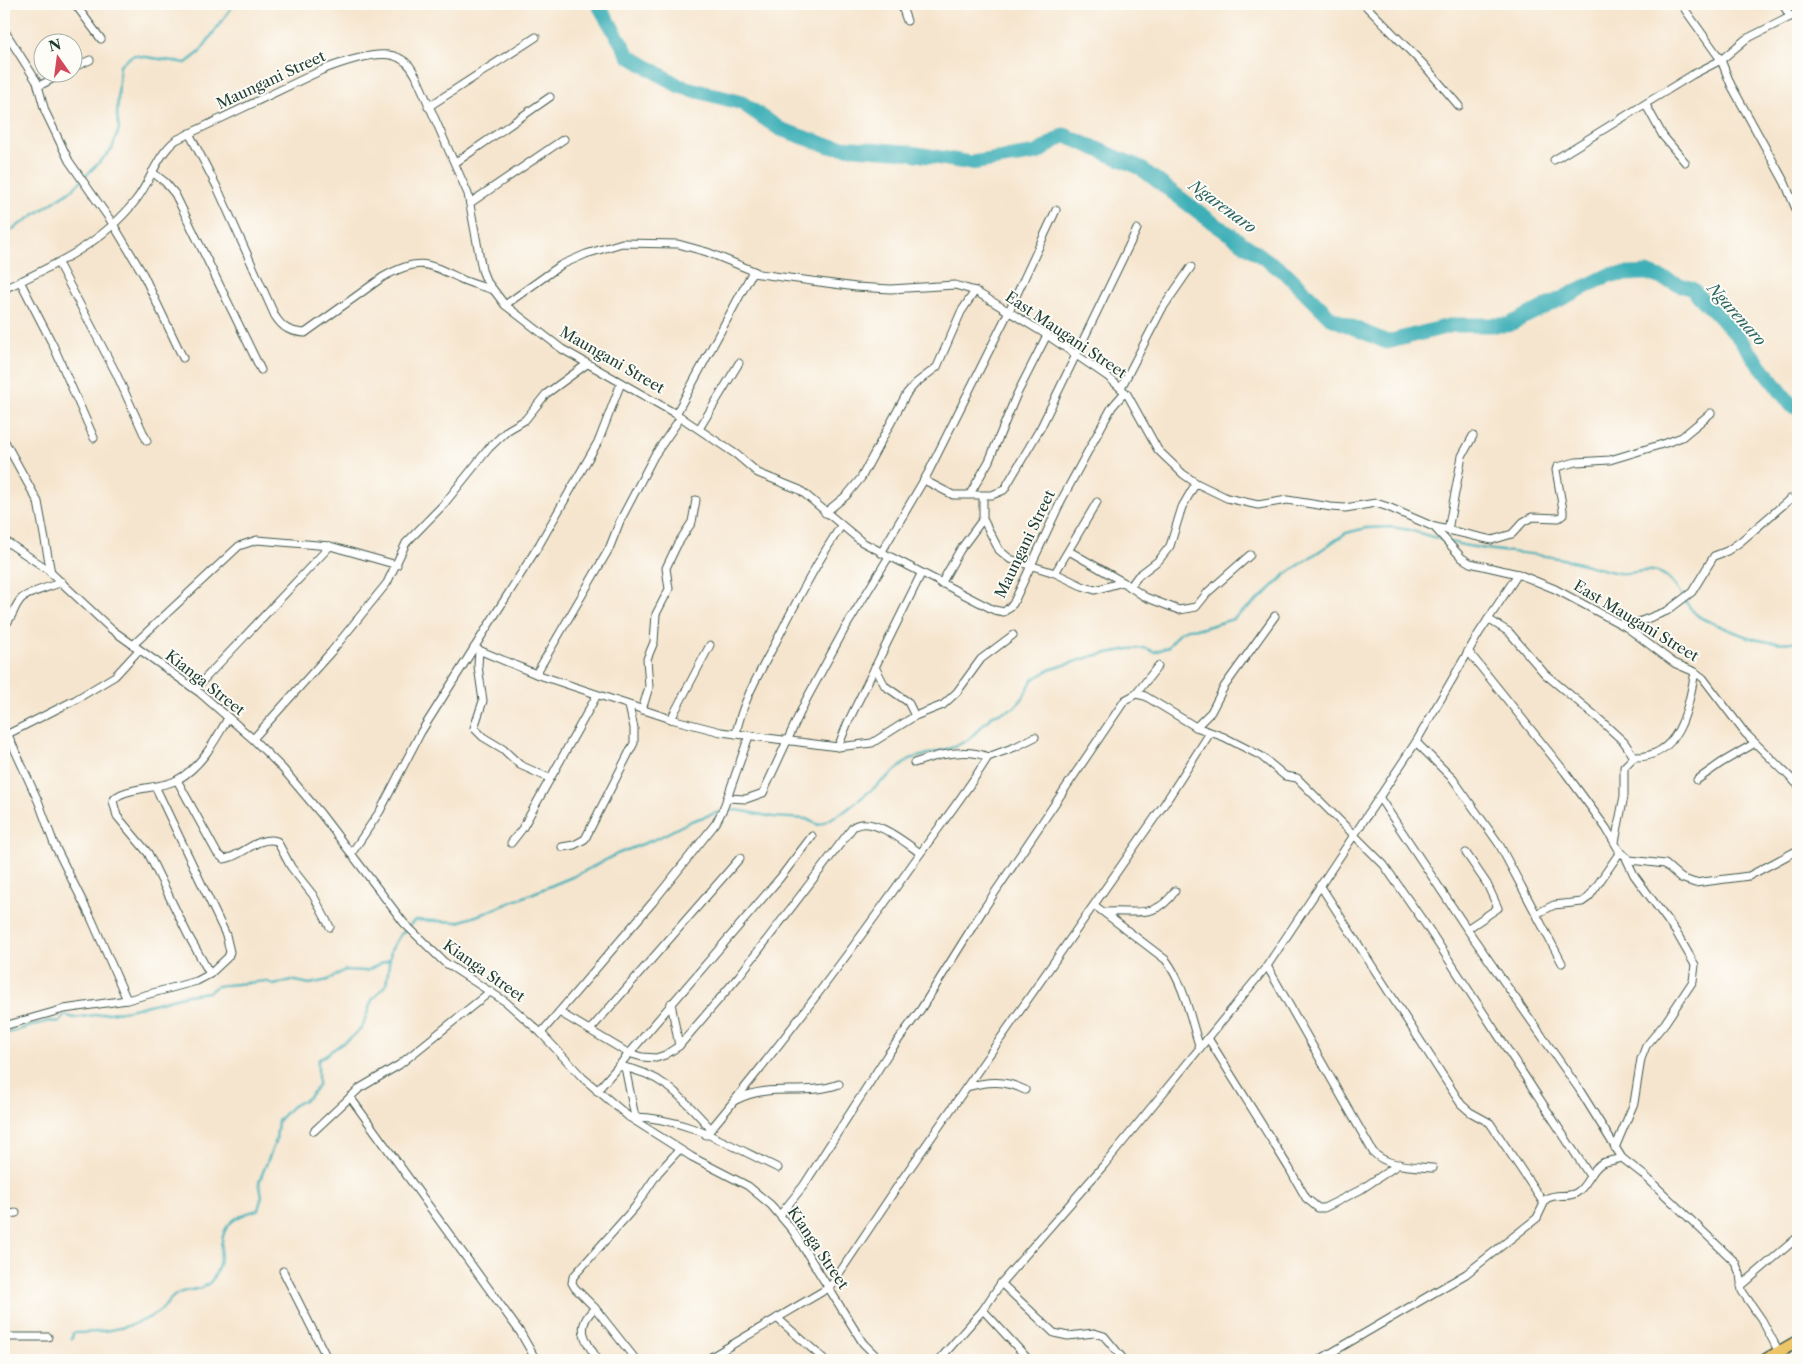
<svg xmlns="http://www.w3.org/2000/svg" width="1802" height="1364" viewBox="0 0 1802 1364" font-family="'Libre Caslon Text',serif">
<rect width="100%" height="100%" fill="#fdfcf7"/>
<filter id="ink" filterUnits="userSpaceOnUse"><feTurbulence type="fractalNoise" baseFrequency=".02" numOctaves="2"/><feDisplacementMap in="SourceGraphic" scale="10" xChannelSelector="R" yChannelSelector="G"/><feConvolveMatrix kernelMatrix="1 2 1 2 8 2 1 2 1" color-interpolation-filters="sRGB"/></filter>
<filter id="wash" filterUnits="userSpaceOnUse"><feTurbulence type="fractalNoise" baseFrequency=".0096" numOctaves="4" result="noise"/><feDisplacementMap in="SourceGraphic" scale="20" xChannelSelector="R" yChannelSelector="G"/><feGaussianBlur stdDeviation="1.12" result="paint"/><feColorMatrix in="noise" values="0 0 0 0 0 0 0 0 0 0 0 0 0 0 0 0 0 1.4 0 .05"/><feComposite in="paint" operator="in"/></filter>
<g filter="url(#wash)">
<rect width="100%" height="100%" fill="#f6e5ce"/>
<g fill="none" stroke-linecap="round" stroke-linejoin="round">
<g stroke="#3fb0b8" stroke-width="2.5">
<polyline points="4,235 73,189 112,149 119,129 117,116 120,65 133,55 186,63 199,53 234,4"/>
<path d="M1451,542c34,10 67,9 101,15 23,3 44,12 67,16 13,2 28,-6 41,0 17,7 23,31 37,42 5,5 15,7 21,10 27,12 51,22 80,16"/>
<polyline points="724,811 737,810 773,817 806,819 819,825 845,811 910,759 954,747 968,740 993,715 1014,708 1023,698 1032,680 1049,670 1093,656 1129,649 1145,648 1155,652 1168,647 1179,633 1187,629 1203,628 1233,619 1264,595 1286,574 1346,533 1366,528 1392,527 1409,530 1443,540"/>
<polyline points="4,1034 49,1021 59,1022 65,1015 74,1018 129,1010 187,995 209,992 217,986 266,981 274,985 291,980 310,984 328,980 345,970 366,971 390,959"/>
<path d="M72,1339l1,-6c28,0 65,-5 88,-23 6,-5 9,-12 16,-16 11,-6 26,-2 35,-14 20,-28 -8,-57 46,-70l4,-14 -3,-14 17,-42 2,-19 13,-14 17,-9 10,-12v-26l38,-26 7,-9 9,-25 14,-15 5,-35 9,-15 15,-15 43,2 27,-9 92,-38 40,-21 41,-16 33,-17 28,-9"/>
</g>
<polyline stroke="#3fb0b8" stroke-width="15" points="598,4 629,56 679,86 742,103 780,129 829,146 905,152 971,163 1037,153 1064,135 1139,167 1212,222 1287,274 1331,318 1387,342 1453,325 1508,325 1609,275 1647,273 1692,289 1735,333 1792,406 1798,408"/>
</g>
</g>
<g filter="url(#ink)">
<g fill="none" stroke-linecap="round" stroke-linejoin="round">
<defs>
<g id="minor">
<polyline points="75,4 101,39"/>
<polyline points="901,4 907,21"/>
<polyline points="1364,4 1424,65 1459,106"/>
<polyline points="1681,4 1721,60 1731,85 1785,183 1798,214"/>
<polyline points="1783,4 1790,17"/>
<polyline points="4,30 37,82 45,111 69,161 113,224 143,274 183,358"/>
<polyline points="72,68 90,60"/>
<polyline points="39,86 65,72"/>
<polyline points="1646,105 1663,136 1685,162"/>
<polyline points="428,107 536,37"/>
<path d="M189,133l28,54 58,129c8,13 16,16 30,17l78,-56c36,-19 42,-15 76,1 11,6 23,8 34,12"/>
<polyline points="1554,160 1692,75 1721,60 1746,39 1798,13"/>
<polyline points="455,163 550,97"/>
<polyline points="152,172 165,182 175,194 261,370"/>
<polyline points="470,203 564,139"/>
<polyline points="58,263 116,373 147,441"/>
<polyline points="20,281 53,345 94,438"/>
<path d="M4,289c49,-23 98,-45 132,-89 15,-19 20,-44 40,-60l146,-70c18,-7 62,-23 79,-11 8,4 11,10 15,17l52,118 14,76 4,10 19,25 57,44 114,65 61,41 21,18 42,17 62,52 132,68 10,2 9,-8 49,-105 50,-92 13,-15"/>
<polyline points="505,305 561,265 586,254 622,243 678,244 707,252 756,272"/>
<polyline points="1121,388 1162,309 1191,267"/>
<polyline points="676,414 752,273 856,287 891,289 955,285 975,291 1047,335 1107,376 1127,394 1158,450 1183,474 1196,483 1227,498 1258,505 1287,500 1331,507 1345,508 1376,503 1388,507 1434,527 1462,558 1470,563 1518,574 1555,589 1626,627 1674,663 1695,672 1703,678 1745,733 1798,785"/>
<polyline points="699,429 739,363"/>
<polyline points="4,440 38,502 51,573"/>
<polyline points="924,480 953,495 992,495 1004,490 1041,427 1137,229"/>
<polyline points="970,494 989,461 1016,396 1047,335"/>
<polyline points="825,513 847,495 861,478 907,393 916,383 937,367 961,312 975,291"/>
<polyline points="983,519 999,550 1010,559 1055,573 1082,586 1095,590 1123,582"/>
<polyline points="1435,527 1492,540 1512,534 1523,522 1532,517 1559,518 1563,515 1563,510 1556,470 1557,467 1576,462 1610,460 1666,443 1682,437 1711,413"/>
<polyline points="1448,530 1462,456 1473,436"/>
<polyline points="4,540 47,569 111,629 200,693 253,739 283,769 321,814 404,923 444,962 506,1002 541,1033 583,1078 629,1117 692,1157 748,1186 771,1205 793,1231 863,1343 880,1360"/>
<polyline points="1069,551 1123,582 1145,597 1179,610 1196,607 1208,592 1250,555"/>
<polyline points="881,553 928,473 1009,311 1056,210"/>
<polyline points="1055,573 1097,502"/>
<polyline points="941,584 960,550 983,519 983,496"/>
<polyline points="1130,587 1138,576 1159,560 1170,546 1182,507 1196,483"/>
<polyline points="1488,619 1509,632 1545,674 1598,718 1624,742 1634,757"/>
<path d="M4,626c9,-8 9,-18 17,-27 5,-6 32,-13 41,-17"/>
<polyline points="1626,627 1667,611 1692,592 1714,556 1727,551 1740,542 1790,499"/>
<polyline points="133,645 239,546 257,540 330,546 397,565"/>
<polyline points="474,648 536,674 671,719 721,732 838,747 872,743 915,716 943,705 957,692 981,659 1013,635"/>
<polyline points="479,650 478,666 483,701 474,728 483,737 503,749 520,765 549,778"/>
<polyline points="1468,651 1565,772 1606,828 1620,852 1630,860 1665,864 1681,878 1695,883 1749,876 1798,850"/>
<polyline points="875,667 885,686 908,702 915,716"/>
<polyline points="536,674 609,549 620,521 654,456 681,417"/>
<polyline points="195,689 330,546"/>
<polyline points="1136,694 1158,666"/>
<polyline points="642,710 649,687 647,659 654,642 656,614 669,589 666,568 677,545 692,522 696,500"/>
<polyline points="671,719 710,645"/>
<polyline points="1196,727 1211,712 1224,687 1275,616"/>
<path d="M736,734c7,-36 26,-65 43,-98 19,-38 38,-74 62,-110"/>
<polyline points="8,735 39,803 54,844 92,920 127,1000"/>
<polyline points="4,736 75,700 115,676 139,650"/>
<polyline points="253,739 331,652 387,583 406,543 444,504 489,448 508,430 525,420 546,394 587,364"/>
<polyline points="1416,742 1453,779 1499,844 1562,963"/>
<polyline points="838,747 848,722 921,574"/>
<path d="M914,763c22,-8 51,-16 74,-6l27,-10 20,-10"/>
<path d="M177,780l40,73 7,6c18,-2 33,-24 53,-18l14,26 22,28 17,32"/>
<polyline points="1697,780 1721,763 1755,743"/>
<polyline points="1379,797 1467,929 1579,1089 1622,1158 1645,1176 1735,1262 1740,1274 1742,1291 1762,1320 1779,1352"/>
<polyline points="727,798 746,799 763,793 806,700 844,630 888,558"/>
<path d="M1615,842l9,-46v-29l10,-10c47,1 54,-50 61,-85"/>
<polyline points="511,843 522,829 597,695"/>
<polyline points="562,847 574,845 585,839 634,743 634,728 629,706"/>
<polyline points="1466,853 1487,884 1498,908 1467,929"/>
<polyline points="351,854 380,811 421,732 539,545 599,440 621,383"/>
<polyline points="1320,885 1461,1104 1470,1112 1490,1123 1543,1202"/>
<path d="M1094,905l72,55c19,26 24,58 34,88"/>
<path d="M1105,912c30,-2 51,8 70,-21"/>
<polyline points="1536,914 1554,905 1582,902 1589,897 1620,852"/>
<path d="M1267,966l106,186c14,15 40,14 60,16"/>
<path d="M210,974l-22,-39 -40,-82 -31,-37 -4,-15c7,-14 49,-12 64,-21 24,-13 38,-39 51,-62"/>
<polyline points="671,1003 679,1046"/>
<path d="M559,1012l69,41 14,4 14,1 9,-3 14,-9 60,-70 114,-149c18,-13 53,16 67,26"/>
<polyline points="4,1026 64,1009 127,1000 197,981 210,974 228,957 230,952 226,935 156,788"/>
<polyline points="590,1030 740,858"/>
<polyline points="541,1033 653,902 716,823 724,807 749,736"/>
<polyline points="1208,1038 1289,1168 1306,1198 1318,1208 1324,1208 1360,1190 1399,1164"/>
<path d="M618,1066c44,7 64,31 93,63"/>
<polyline points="625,1067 635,1117"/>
<path d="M967,1087c21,-6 38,-7 58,3"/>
<polyline points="597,1091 780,878 812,836"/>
<polyline points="350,1097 520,1332 536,1360"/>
<path d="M736,1100c33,-18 68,-3 103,-16"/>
<path d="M629,1117c53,-2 102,29 149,51"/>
<polyline points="314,1131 360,1088 399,1065 491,991"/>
<path d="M706,1135c71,-85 137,-173 201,-263 27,-39 56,-74 81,-115"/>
<polyline points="1615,1148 1634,1103 1641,1059 1646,1046 1665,1023 1693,981 1695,965 1676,932 1634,875 1626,858"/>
<polyline points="4,1215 16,1213"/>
<polyline points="780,1215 804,1185 888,1054 921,1009 983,910 1125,700 1136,694 1145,696 1196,727 1224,737 1261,756 1285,776 1297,778 1384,865 1428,928 1590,1176"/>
<polyline points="283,1271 328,1360"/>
<polyline points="1001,1283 1054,1333 1068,1336 1094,1333 1104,1336 1124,1360"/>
<polyline points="1741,1286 1798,1237"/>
<path d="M595,1308c-21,19 -10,32 3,52"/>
<polyline points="983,1310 1029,1360"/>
<polyline points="777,1318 825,1360"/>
<polyline points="4,1337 48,1337"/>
<polyline points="636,1360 595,1308 575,1288 572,1283 573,1277 635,1207 658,1173 679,1150"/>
<polyline points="706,1360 830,1287 903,1178 1165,803 1210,733"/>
<polyline points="939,1360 983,1310 1001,1283 1104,1165 1267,966 1416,742 1479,633 1518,574"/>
<path d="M1319,1360l147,-86 71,-56 9,-19c10,-6 21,-1 30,-6 12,-7 14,-23 26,-30 6,-2 14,-3 20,-5"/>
</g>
<polyline id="primary" points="1765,1360 1798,1341"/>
</defs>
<use href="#minor" stroke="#3f564b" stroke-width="9"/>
<use href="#primary" stroke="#3f564b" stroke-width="14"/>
<use href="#minor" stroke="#fff" stroke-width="7"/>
<use href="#primary" stroke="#edc569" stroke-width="11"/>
</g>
</g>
<g text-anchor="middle" stroke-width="4" stroke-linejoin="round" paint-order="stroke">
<g font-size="15" fill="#1f3d34" stroke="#fdfcf7">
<text transform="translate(271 80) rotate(-25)" y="5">Maungani Street</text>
<text transform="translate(1066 335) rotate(34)" y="5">East Maugani Street</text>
<text transform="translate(612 360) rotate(30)" y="5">Maungani Street</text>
<text transform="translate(1025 544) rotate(-64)" y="5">Maungani Street</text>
<text transform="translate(1636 621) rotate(31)" y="5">East Maugani Street</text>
<text transform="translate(205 683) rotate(38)" y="5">Kianga Street</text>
<text transform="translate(484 971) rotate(35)" y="5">Kianga Street</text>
<text transform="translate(818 1248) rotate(56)" y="5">Kianga Street</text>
</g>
<g font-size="16" font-style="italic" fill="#2a6562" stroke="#fdfcf7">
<text transform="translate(1223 206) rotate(36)" y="6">Ngarenaro</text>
<text transform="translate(1737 314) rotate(48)" y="6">Ngarenaro</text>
</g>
</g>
<rect width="1802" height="1364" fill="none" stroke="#fdfcf7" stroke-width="20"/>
<g transform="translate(58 58) rotate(346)"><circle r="24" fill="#fdfcf7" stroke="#a4b0a9"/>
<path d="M0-4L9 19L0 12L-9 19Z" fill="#d1495b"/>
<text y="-8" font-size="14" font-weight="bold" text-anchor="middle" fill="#1f3d34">N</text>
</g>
</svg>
